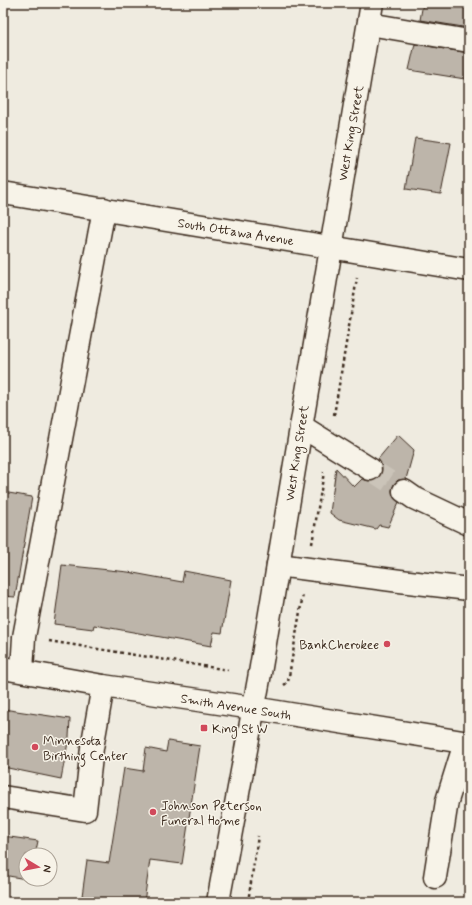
<svg xmlns="http://www.w3.org/2000/svg" width="472" height="905" viewBox="0 0 472 905" font-family="Mynerve,sans-serif">
<rect width="100%" height="100%" fill="#efebe0"/>
<filter id="ink" filterUnits="userSpaceOnUse"><feTurbulence type="fractalNoise" baseFrequency=".025" numOctaves="2"/><feDisplacementMap in="SourceGraphic" scale="8" xChannelSelector="R" yChannelSelector="G"/><feConvolveMatrix kernelMatrix="1 2 1 2 8 2 1 2 1" color-interpolation-filters="sRGB"/></filter>
<g filter="url(#ink)">
<g fill="#bdb5aa" stroke="#3b2a1e">
<polygon points="423,3 469,3 469,28 420,20"/>
<polygon points="415,44 469,53 465,79 409,70"/>
<polygon points="415,138 451,143 441,194 406,189"/>
<polygon points="398,435 414,450 406,479 398,480 394,484 392,490 393,497 399,502 388,527 379,525 376,529 339,520 330,513 336,468 354,487 362,479 369,481 376,480 380,476 382,470 381,463 378,459"/>
<polygon points="3,492 32,497 15,597 3,596"/>
<polygon points="62,565 128,572 182,582 184,571 231,580 222,633 214,632 211,646 94,625 93,629 54,624"/>
<polygon points="3,709 70,719 69,737 61,779 3,767"/>
<polygon points="168,741 200,746 182,864 150,860 144,902 121,902 82,896 87,860 109,863 124,768 143,771 146,748 166,752"/>
<polygon points="3,836 38,841 35,855 26,855 26,879 3,875"/>
</g>
<g fill="none" stroke-linecap="round" stroke-linejoin="round">
<polyline stroke="#cbc4b9" stroke-width="22" stroke-dasharray="22 11" stroke-linecap="butt" points="370,469 404,491"/>
<defs>
<g id="minor">
<polyline points="369,24 469,41"/>
<polyline points="3,193 469,270"/>
<polyline points="301,426 370,469"/>
<polyline points="404,491 414,498 469,524"/>
<polyline points="278,565 400,581 469,589"/>
<polyline points="22,671 24,637 104,209"/>
<polyline points="3,797 85,810 92,748 103,686"/>
<polyline points="435,877 447,801 465,743"/>
<polyline points="218,902 259,679 372,3"/>
</g>
<polyline id="major" points="3,668 103,686 253,708 469,743"/>
</defs>
<use href="#minor" stroke="#3b2a1e" stroke-width="25"/>
<use href="#major" stroke="#3b2a1e" stroke-width="25"/>
<g stroke="#3b2a1e" stroke-width="2.5" stroke-dasharray="3 3" stroke-linecap="butt">
<polyline points="334,415 357,278"/>
<polyline points="312,544 324,472"/>
<polyline points="49,641 228,670"/>
<polyline points="284,685 288,682 303,594"/>
<polyline points="248,902 258,836"/>
</g>
<use href="#minor" stroke="#f7f3e8" stroke-width="22"/>
<use href="#major" stroke="#f7f3e8" stroke-width="22"/>
</g>
</g>
<g fill="#d1495b" stroke="#f7f3e8" stroke-width="1.5">
<circle cx="387" cy="644" r="4"/>
<rect x="200" y="724" width="8" height="8" rx="2"/>
<circle cx="35" cy="747" r="4"/>
<circle cx="153" cy="812" r="4"/>
</g>
<g text-anchor="middle" stroke-width="3" stroke-linejoin="round" paint-order="stroke">
<g font-size="13" fill="#3b2a1e" stroke="#f7f3e8">
<text transform="translate(350 133) rotate(-80)" y="5">West King Street</text>
<text transform="translate(236 231) rotate(9)" y="5">South Ottawa Avenue</text>
<text transform="translate(296 453) rotate(-81)" y="5">West King Street</text>
<text transform="translate(236 706) rotate(9)" y="5">Smith Avenue South</text>
</g>
<g font-size="13" fill="#3b2a1e" stroke="#f7f3e8" text-anchor="start">
<text x="379" y="649" text-anchor="end">BankCherokee</text>
<text x="212" y="733">King St W</text>
<text x="43" y="745">Minnesota<tspan x="43" dy="15">Birthing Center</tspan></text>
<text x="161" y="810">Johnson Peterson<tspan x="161" dy="15">Funeral Home</tspan></text>
</g>
</g>
<rect width="472" height="905" fill="none" stroke="#f7f3e8" stroke-width="16"/>
<rect x="8" y="8" width="456" height="889" fill="none" stroke="#3b2a1e" stroke-width="1.5" filter="url(#ink)"/>
<g transform="translate(38 867) rotate(100)"><circle r="19" fill="#f7f3e8" stroke="#aca397"/>
<path d="M0-3L7 15L0 10L-7 15Z" fill="#d1495b"/>
<text y="-6" font-size="11" font-weight="bold" text-anchor="middle" fill="#3b2a1e">N</text>
</g>
</svg>
